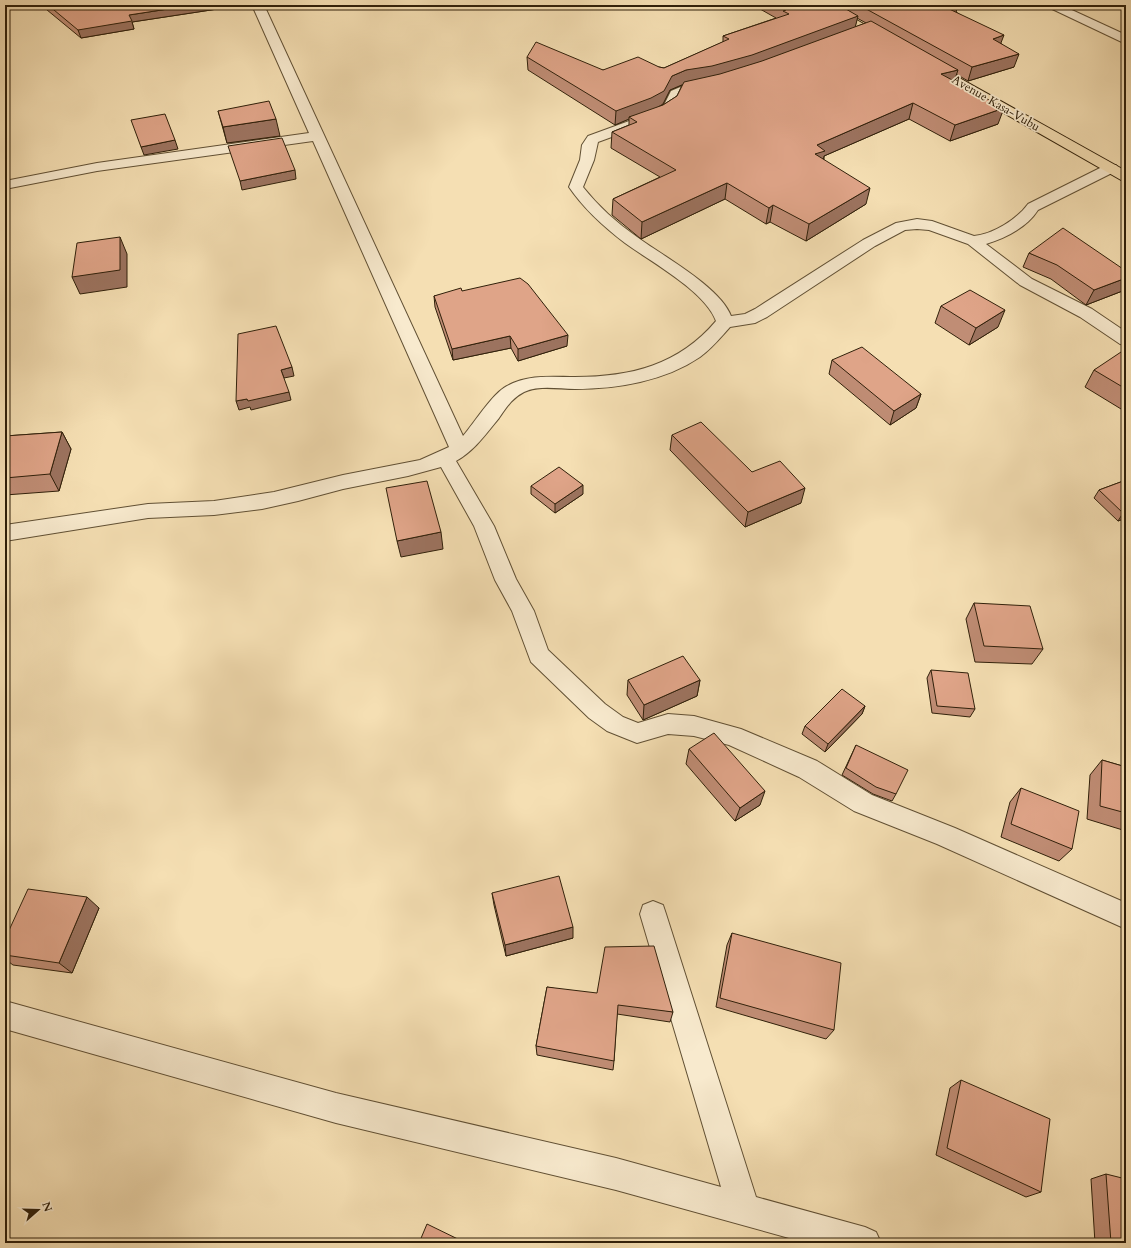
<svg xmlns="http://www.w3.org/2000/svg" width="1131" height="1248" viewBox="0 0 1131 1248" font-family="Cardo,serif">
<rect width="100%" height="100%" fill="#f5dfb3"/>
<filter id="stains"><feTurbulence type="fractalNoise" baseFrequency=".005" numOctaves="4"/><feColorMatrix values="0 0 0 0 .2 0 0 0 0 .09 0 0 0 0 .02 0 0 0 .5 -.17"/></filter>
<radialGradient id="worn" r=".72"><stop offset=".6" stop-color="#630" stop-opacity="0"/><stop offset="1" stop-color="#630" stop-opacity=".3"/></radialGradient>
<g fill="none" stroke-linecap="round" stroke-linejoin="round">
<defs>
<g id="minor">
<path d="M252,5h12l199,431c12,-14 29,-42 44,-50 21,-12 45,-9 68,-9 56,0 104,-12 141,-56 -11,-30 -65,-59 -91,-78 -21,-16 -41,-34 -56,-56l11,-27 2,-15 6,-9 63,-23 13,-8 7,-14 14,-6 23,-4 6,4 -1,3 -20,3 -12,5 -6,14 -14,9 -63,23 -4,18 -11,27c15,19 34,36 54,50 26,19 83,50 94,79l14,-2 10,-5 108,-69 33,-17 21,-4 15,2 42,15c20,-2 43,-17 54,-32l78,-39h10l2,3 -2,3 -78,39c-11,17 -32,28 -52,34l46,35 60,30 34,23v13l-6,-1 -40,-27 -60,-32 -52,-41 -39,-14 -12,-1 -12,1 -30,16 -108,71 -12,6 -25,4c-9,10 -18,21 -30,30 -35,24 -83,32 -125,32 -17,0 -35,-4 -51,3 -12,6 -18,16 -25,26 -13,16 -25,33 -43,43l38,65 22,53 18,32 14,39 57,54 18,13 15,6 30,-9 26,2 47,13 76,32 55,34 83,33 171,75v26l-189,-85 -83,-33 -55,-34 -70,-32 -35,-9 -26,-2 -31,9 -30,-12 -18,-13 -58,-56 -19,-51 -17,-31 -21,-54 -33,-59 -33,9 -65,13 -45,12 -36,8 -48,6 -66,3 -143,23v-16l143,-21 66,-3 60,-9 69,-17 77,-15 29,-13 -136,-306 -216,30 -92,18v-8l92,-18 212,-30z"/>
<polygon points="1046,5 1061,5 1126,35 1126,44 1048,7"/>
<polygon points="653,901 663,905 666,914 756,1197 865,1227 876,1232 881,1243 807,1243 616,1190 336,1123 5,1029 5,1001 336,1093 616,1158 721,1187 640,914 643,905"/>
</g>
<g id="trunk">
<polygon points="817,5 831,5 891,40 885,44 881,43"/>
<polygon points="929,61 1126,171 1126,181 1121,180 925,68 923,65 925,62"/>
</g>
</defs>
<use href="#minor" stroke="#615034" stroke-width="2"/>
<use href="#trunk" stroke="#30200a" stroke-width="2"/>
<use href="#minor" fill="#f8eace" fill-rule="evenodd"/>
<use href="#trunk" fill="#f5dfb3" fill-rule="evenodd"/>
</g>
<g fill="#c08d75" stroke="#30200a" fill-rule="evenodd">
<polygon points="41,5 223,5 224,8 132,22 134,29 81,38"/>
<path d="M753,5h205l-2,7 45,31 13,24 -46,14 -12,-7 -2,7 44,43 -48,17 -41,-22 -85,37v4l42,44 -60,37 -36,-19 -4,2 -41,-25 -84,40 -29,-24 1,-16 47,-22 -49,-29 1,-16 17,-7v-6l-14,6 -87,-55 -1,-13 76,13 56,-3 5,1 59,-26v-6l53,-18zM857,18l9,5 -11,4zM682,85l-5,11 -14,9 -3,1 3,-2 7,-14z"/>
<polygon points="218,111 280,136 227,143"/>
<polygon points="1029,253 1125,290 1086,305 1051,279 1023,267"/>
<polygon points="462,291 567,346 518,361 511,348 453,360 435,307 434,296"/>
<polygon points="941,306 998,327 969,345 935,323"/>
<polygon points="1126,355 1126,412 1085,387 1094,370"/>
<polygon points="832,360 921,394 916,408 890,425 829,374"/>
<polygon points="62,432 71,449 59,491 5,495 5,436"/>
<polygon points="672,435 752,472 801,503 745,527 670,450"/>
<polygon points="1126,480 1126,518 1118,521 1094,498 1099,490"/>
<polygon points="531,486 583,494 555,513 531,494"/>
<polygon points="974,603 1043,649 1032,664 975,662 966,619"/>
<polygon points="931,670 975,709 970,717 932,713 927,678"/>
<polygon points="628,680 700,680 697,696 643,720 627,695"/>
<polygon points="865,706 862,714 825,752 802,734 805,726"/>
<polygon points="856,745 896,794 892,801 873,794 842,775"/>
<polygon points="689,749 760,805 735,821 686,764"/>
<polygon points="1102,760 1126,767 1126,831 1087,819 1090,775"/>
<polygon points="1021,788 1072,849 1059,861 1001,837 1010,802"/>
<polygon points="492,893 573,938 506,956 494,905"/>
<polygon points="99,908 72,973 13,965 5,959 5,939"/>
<polygon points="732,933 834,1030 826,1039 716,1007 727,945"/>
<polygon points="547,987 673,1012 670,1022 617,1014 614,1061 613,1070 537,1055 536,1046"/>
<polygon points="961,1080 1041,1192 1026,1197 936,1155 950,1088"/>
<polygon points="1106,1174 1126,1243 1095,1243 1091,1179"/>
</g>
<g fill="#9c735f" stroke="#30200a">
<polygon points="194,5 223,5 224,8 132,22 134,29 81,38 78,30 129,15"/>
<polygon points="951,5 958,5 955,16 945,7"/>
<polygon points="858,16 855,28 751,68 684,84 670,90 663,104 650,112 629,117 629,119 615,125 616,111 672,76 686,70"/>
<polygon points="1004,35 999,48 993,39"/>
<polygon points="1019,54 1014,67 968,81 972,67"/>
<polygon points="958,70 953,85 941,74"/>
<polygon points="913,103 909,119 824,156 822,167 811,170 817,145"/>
<polygon points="1004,108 998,124 950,141 955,125"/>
<polygon points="276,119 280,136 227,143 223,127"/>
<polygon points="175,140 178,149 144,155 141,147"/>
<polygon points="295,170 296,179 242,190 240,181"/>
<polygon points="727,183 725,199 641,239 642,222"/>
<polygon points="870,188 866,204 806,241 809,224"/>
<polygon points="773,205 770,222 766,224 769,208"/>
<polygon points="120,237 127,254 127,287 80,294 72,277"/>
<polygon points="1126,278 1126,289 1125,290 1086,305 1094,290"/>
<polygon points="1005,310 998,327 969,345 976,328"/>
<polygon points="568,335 567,346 518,361 518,349"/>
<polygon points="510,336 511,348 453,360 452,349"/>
<polygon points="292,367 294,376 284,378 281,370"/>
<polygon points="5,391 7,395 5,405"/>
<polygon points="289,392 291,400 251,410 250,407 239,410 236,401 247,399"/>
<polygon points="921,394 916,408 890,425 894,411"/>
<polygon points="62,432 71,449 59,491 50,474"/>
<polygon points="583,485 583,494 555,513 555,504"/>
<polygon points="805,488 801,503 745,527 748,512"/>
<polygon points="1126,512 1126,518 1118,521 1123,513"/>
<polygon points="441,532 443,549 401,557 397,541"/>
<polygon points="700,680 697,696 643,720 644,705"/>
<polygon points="865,706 862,714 825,752 828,744"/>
<polygon points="765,791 760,805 735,821 740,808"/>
<polygon points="87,897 99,908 72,973 59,963"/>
<polygon points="573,927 573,938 506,956 505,945"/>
</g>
<g fill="#dfa488" stroke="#30200a">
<polygon points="48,5 194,5 129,15 132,21 78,30"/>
<polygon points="777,5 839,5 858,16 752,55 712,66 686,70 672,76 664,91 651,98 616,111 527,57 536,42 603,70 638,57 659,67 664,68 729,39 723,36 789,14 783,11 786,10"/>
<polygon points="859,5 951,5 945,7 1004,35 993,39 1019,54 972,67"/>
<polygon points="871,21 958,70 941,74 1004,108 955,125 913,103 817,145 825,151 815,154 870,188 809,224 773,205 769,208 727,183 642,222 613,199 676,170 612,132 637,122 629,117 663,105 677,96 684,82 720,74 762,61"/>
<polygon points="269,101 276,119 223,127 218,111"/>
<polygon points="165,114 175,140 141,147 131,120"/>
<polygon points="282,138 295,170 240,181 228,146"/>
<polygon points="1063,228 1126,271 1126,278 1094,290 1057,265 1029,253"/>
<polygon points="120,237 120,270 72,277 77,243"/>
<polygon points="520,278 528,284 568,335 518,349 510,336 452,349 434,296 461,288 462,291"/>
<polygon points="970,290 1005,310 976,328 941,306"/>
<polygon points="276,326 292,367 281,370 289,392 248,401 247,399 236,401 238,334"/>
<polygon points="862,347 921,394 894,411 832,360"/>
<polygon points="1121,352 1126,355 1126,389 1094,370"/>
<polygon points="701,422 752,472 780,461 805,488 748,512 672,435"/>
<polygon points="62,432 50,474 5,478 5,436"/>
<polygon points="559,467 583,485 555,504 531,486"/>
<polygon points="1126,480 1126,512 1123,513 1099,490"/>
<polygon points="427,481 441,532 397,541 386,488"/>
<polygon points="974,603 1030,606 1043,649 984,646"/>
<polygon points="683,656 700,680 644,705 628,680"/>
<polygon points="931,670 968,673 975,709 937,706"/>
<polygon points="842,689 865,706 828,744 805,726"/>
<polygon points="714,733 765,791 740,808 689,749"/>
<polygon points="856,745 908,770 896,794 876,787 846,768"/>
<polygon points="1102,760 1126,767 1126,813 1100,806"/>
<polygon points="1021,788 1079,811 1072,849 1011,824"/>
<polygon points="559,876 573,927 505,945 492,893"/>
<polygon points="28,889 87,897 59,963 5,955 5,939"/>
<polygon points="732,933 841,963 834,1030 720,998"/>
<polygon points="654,946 673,1012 618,1005 614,1061 536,1046 547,987 597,993 605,947"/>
<polygon points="961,1080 1050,1119 1041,1192 947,1148"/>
<polygon points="1106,1174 1126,1179 1126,1243 1111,1243"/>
<polygon points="427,1224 466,1243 419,1243"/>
</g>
<g text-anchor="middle" stroke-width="3.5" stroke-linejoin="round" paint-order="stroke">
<g font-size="12" fill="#30200a" stroke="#f8eace">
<text transform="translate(996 103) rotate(30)" y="4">Avenue Kasa-Vubu</text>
</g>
</g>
<rect width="1131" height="1248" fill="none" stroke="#f5dfb3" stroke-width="20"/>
<rect x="6" y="6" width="1119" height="1236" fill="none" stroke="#30200a" stroke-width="2"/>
<rect x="10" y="10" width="1111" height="1228" fill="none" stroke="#30200a"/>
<g transform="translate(38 1210) rotate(70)" stroke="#f8eace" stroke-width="3" paint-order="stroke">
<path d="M0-3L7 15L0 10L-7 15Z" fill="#30200a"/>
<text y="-6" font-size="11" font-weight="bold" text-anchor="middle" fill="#30200a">N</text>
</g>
<rect width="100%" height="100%" filter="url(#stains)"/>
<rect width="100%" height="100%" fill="url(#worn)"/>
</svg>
